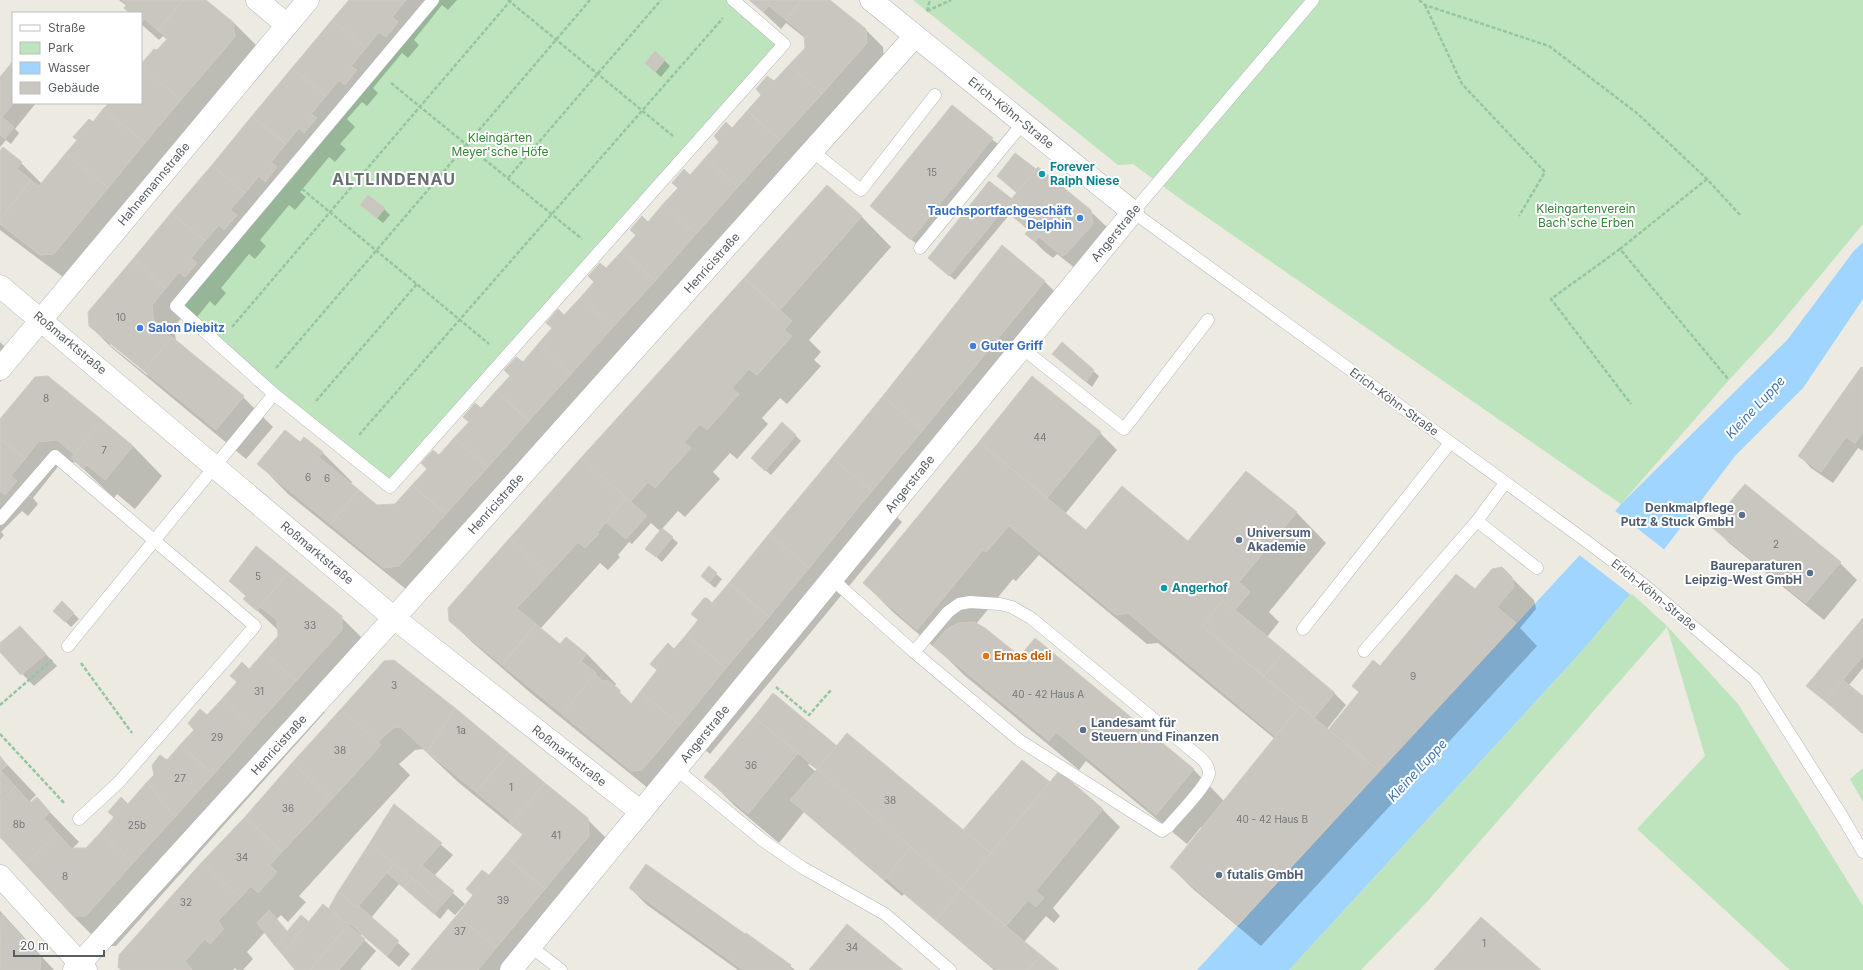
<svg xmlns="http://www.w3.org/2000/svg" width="1863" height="970" viewBox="0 0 1863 970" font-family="Inter,sans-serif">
<rect width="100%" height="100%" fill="#eceae1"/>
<g fill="#bde4bd">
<polygon points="433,0 733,0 784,44 390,487 176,306"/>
<polygon points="913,0 1863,0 1863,224 1776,329 1729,380 1621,504 1179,198 1133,164 1118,165"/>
<polygon points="1631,593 1667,626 1738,704 1863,906 1863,970 1790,970 1637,829 1705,756 1667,627 1426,903 1361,970 1289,970 1581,652"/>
<polygon points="1863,768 1863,802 1850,779"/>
</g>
<polygon fill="#9fd5fe" points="1863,242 1863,299 1803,388 1735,456 1631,593 1581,652 1289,970 1197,970 1579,556 1621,504 1788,339 1853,252"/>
<polygon fill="#eceae1" points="1614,510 1666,551 1631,595 1578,554"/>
<g fill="#0003" fill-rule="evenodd">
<polygon points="119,0 205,0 233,22 263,52 76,275 63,277 0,230 0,152 3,149 21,163 42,184 110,103 141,103 141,66 168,40 163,36 159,40 141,24 141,13 130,13 127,6"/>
<path d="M350,0h107l-9,10 -6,-5 -28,35 5,5 -11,13 -6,-5 -29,35 5,5 -11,13 -5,-4 -15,17 8,8 -15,17 6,5 -11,13 -6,-5 -29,35 6,5 -11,13 -6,-5 -29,35 6,6 -11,13 -6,-5 -28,34 5,5 -11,13 -5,-5 -13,16 -9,-7 -14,17 2,14 67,56 30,30 -27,32 -134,-111 -22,-22zM110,342l38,32 -1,1 -37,-30z"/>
<polygon points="750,0 829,0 866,30 883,47 884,60 407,590 288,494 259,464 300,443 322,452 352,482 350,484 377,506 396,505 679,189 673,183 690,176 806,48 805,38 786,23 781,29"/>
<polygon points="664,60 670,66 661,77 652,69"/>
<polygon points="0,78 13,103 36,103 15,129 19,133 11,144 6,140 0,147"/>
<polygon points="952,107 998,144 918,245 877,212"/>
<polygon points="1016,154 1090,211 1108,228 1080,272 1057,254 1053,258 1044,251 1027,234 1029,231 1010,214 955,280 934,263 1012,200 1018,193"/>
<polygon points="827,186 862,217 891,247 809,340 821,352 814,360 821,366 787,404 780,398 762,418 768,424 737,459 730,453 713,472 720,479 685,517 678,511 662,529 678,543 662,562 646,548 660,531 651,523 632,544 629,542 618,555 620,557 608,570 600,563 540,629 560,645 587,654 616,684 614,687 632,704 658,671 651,664 674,651 833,458 1002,247 1045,282 1062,299 889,509 902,522 710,754 702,747 654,793 533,695 473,643 450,621 582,459"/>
<polygon points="384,209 390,215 383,223 367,210"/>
<polygon points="0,342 9,351 11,368 0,382"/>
<polygon points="1062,344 1099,376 1092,387 1053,354"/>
<polygon points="1863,370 1863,451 1858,448 1833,483 1811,468 1800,456"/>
<polygon points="48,377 133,446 162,476 135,509 117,494 114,498 76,462 60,464 33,498 38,504 28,516 22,511 1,532 4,535 0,540 0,421"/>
<path d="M1032,377l68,56 17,17 -52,64 21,18 102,10 58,-70 51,41 29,30 -57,69 10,10 -12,15 68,57 11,11 -19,24 1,2 52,-63 95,-78 37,-12 22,22 2,9 -16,19 17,18 -276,300 -68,-57 -22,-22 31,-39 -1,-1 -14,17 -101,-83 -7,9 -115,-95 -16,-16 -54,-46 -30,-30zM1039,555l108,89 11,-1 117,96 -51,62 -30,-31 -159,-130 -15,18 -44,-34 37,-45 3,2z"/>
<polygon points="795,435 801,441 771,475 758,464"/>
<polygon points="1745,485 1840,563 1857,580 1824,620 1729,543 1712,526"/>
<polygon points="716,574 722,579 715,588 708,582"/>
<polygon points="230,581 341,617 363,639 318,704 325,712 116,946 103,946 73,916 0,836 0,757 36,795 30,801 32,803 37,799 79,842 73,848 74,849 87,849 279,637 279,631 245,599 247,597"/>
<polygon points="62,602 79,619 71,627 54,611"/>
<polygon points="1863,620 1863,668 1849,685 1863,698 1863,733 1813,691"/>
<polygon points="20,627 57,666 34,686 0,651 0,644"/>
<polygon points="384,662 587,819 609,841 517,970 413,970 523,835 458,782 423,749 415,750 399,764 410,775 299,896 306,902 288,922 281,915 276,920 288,932 309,923 329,910 394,805 453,855 434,876 465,904 455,915 448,909 440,919 399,884 371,918 410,954 399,967 361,934 360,936 376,951 360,970 296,970 265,932 247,952 253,959 243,970 237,970 235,968 233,970 123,970 120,956 341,710 344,713 345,712"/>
<path d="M773,694l64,53 127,84 86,-47 9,-11 44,37 17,17 -67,81 7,8 -6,7 -8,-7 -22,26 34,28h-64l-90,-76 -2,2 -98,-84 -25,31 -44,-37 -29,-29zM809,764l9,6 -2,2 -8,-7z"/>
<polygon points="630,888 790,966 795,970 738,970 647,905"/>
<polygon points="0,911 54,970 0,970"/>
</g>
<g fill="#c9c6c0" stroke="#d1cbbf">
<polygon points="122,0 183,0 158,31 145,19 141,23 141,13 129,13 124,8 127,4"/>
<polygon points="183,0 206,0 233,22 235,37 181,100 141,66 141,64 154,49 157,50 168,38 158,31"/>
<polygon points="349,0 406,0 392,17 398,22 386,37 379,32 366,48 332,20"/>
<polygon points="749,0 802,0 786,20 769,6 763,12"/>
<polygon points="802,0 830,0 866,29 867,43 822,94 789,65 805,48 804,35 786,20"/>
<polygon points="332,20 366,48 351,66 357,70 345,85 339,80 326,96 292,68"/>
<polygon points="655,51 665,60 655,72 645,63"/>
<polygon points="13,61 14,103 0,119 0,77"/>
<polygon points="789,65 822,94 780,140 747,111 761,95 756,89 767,76 774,81"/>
<polygon points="141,66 181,100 145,143 103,109 109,103 141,103"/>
<polygon points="292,68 326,96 311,114 317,118 304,133 299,128 286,144 252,116"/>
<polygon points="952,105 993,138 911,240 870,206"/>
<polygon points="103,109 145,143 108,188 66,153 77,140 73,137 89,119 93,122"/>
<polygon points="747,111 780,140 738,187 705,158 719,142 714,136 726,122 732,128"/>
<polygon points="252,116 286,144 271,162 277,167 265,182 259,176 245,193 212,165"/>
<polygon points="2,117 14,127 5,139 0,135 0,119"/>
<polygon points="3,147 22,162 17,169 31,180 0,220 0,151"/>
<polygon points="66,153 108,188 54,254 40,255 0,224 0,220 31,180 39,186"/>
<polygon points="1015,153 1036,169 1017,193 997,176"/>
<polygon points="705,158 738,187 696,234 663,204 678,188 672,183 684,169 690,175"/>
<polygon points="212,165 245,193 230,210 237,215 224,230 219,225 205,241 171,213"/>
<polygon points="1038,167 1091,210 1093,224 1066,254 1062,256 1039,237 1035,242 1025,234 1029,229 1003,209"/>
<polygon points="989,181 1012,199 949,276 928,258"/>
<polygon points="827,185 862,216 780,310 744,278"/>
<polygon points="368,195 385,208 377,218 360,205"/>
<polygon points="663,204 696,234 655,281 622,251 636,235 630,230 642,216 648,222"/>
<polygon points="171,213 205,241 191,258 197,263 185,277 179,272 166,288 133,259"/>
<polygon points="1002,245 1045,281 923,430 883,396"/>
<polygon points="622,251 655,281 613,327 580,298 594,282 588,276 600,263 606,268"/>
<polygon points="133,259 166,288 152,305 154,323 172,337 144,371 89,326 88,312"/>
<polygon points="744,278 792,321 784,330 792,336 757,375 749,369 732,388 739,394 707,430 700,424 684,442 691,448 655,488 648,482 630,502 581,458"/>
<polygon points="580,298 613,327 571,374 538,344 552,328 546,323 558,309 564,315"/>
<polygon points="172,337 244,396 216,430 144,371"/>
<polygon points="1062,342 1094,370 1086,382 1052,354"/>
<polygon points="538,344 571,374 529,421 496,391 510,376 504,370 516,357 523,362"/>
<polygon points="1861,367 1863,368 1863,432 1855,443 1846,437 1821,472 1798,456"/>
<polygon points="48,376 102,420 74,454 57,440 38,442 25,459 0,438 0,419 35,377"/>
<polygon points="1032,376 1101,432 1047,498 979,442"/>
<polygon points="496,391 529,421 488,467 454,438 469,422 463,417 475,403 481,408"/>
<polygon points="883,396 923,430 872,491 832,458"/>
<polygon points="102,420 133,446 105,480 87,465 83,469 71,458"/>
<polygon points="782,422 796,435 765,471 751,458"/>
<polygon points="285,430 300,442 304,437 323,452 319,457 359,490 330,524 257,464"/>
<polygon points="0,438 25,459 11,476 17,481 5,495 0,491"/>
<polygon points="454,438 488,467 446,514 412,485 427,469 421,463 433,450 439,455"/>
<polygon points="979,442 1086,530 1122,486 1188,541 1246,471 1297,512 1239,582 1250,592 1235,610 1234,611 1222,601 1202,626 1300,706 1275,736 1128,613 1116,615 1009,526 986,552 983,550 917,630 863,583"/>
<polygon points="581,458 626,498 597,533 599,534 585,548 578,542 549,574 509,539"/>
<polygon points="832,458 872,491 809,568 769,534"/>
<polygon points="1745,484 1841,562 1806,603 1710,526"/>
<polygon points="412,485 446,514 399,566 384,568 330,524 359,490 377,505 395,504"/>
<polygon points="626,498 647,516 626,539 606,522"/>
<polygon points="662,528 673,537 656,557 645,549"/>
<polygon points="769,534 809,568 769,617 729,583"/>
<polygon points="509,539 549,574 517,608 536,624 502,665 449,621 448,608"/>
<polygon points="256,546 288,572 257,611 243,599 246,596 229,581"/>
<polygon points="709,566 717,573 709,583 701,576"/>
<polygon points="1502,567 1512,577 1514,587 1497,607 1516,623 1379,771 1328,730 1359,692 1352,686 1373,660 1380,666 1456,574 1475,589 1492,569"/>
<polygon points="288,572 342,616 342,630 296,681 264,652 278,636 277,620 260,607"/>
<polygon points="729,583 769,617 726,668 686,635 698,620 691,614 704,598 707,598 712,603"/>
<polygon points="62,601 74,613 65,622 53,611"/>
<polygon points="1222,601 1234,611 1235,610 1285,651 1264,676 1202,626"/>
<polygon points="1863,618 1863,656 1825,701 1806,686"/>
<polygon points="974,622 985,628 1020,656 1035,638 1194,769 1156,815 1056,732 1049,741 933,645 947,629 958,623"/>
<polygon points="536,624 560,644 566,637 587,654 581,661 596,673 562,714 502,665"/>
<polygon points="20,626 46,654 21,675 0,652 0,643"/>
<polygon points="686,635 726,668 680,725 640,692 657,670 650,664 668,643 674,649"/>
<polygon points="1285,651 1335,693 1314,718 1264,676"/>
<polygon points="264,652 296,681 254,728 222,699 237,682 230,676 242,662 249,669"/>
<polygon points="394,660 455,708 427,752 400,727 393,728 378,742 341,709 384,661"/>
<polygon points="595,674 603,681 608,680 620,690 620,695 631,704 640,692 680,725 642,770 631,771 562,714"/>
<polygon points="1843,680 1863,696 1863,734 1825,701"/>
<polygon points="773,693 837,746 817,769 754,717"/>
<polygon points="222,699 254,728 213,775 180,745 194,730 188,723 200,709 207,715"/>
<polygon points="1300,706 1379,771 1238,925 1170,867"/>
<polygon points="455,708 509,753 476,792 427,752"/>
<polygon points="341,709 381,745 332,799 292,763"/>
<polygon points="754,717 798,753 748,814 704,777"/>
<polygon points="847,733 991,853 961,889 817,769"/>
<polygon points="180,745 213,775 175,817 147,782 154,775 152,765 160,755 167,760"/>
<polygon points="509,753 545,783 511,824 509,822 511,821 476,792"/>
<polygon points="0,756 7,765 1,771 16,787 0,802"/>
<polygon points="1022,760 1050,782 991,853 963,830"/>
<polygon points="292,763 332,799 282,852 245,817"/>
<polygon points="817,769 911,847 884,880 790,800"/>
<polygon points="1059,771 1103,809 1036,891 1044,898 1036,907 1028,900 1006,926 961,889"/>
<polygon points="147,782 175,817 133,863 100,833 114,817 108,812 121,797 128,804"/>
<polygon points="545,783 588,818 589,836 545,889 505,856 523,834 511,824"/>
<polygon points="16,787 30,803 37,797 50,812 44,818 58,834 25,864 0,837 0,802"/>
<polygon points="394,804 442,843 422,865 454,891 443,904 369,844"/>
<polygon points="245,817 282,852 270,865 277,872 258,893 251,886 240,898 202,862"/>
<polygon points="100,833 133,863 86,916 73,916 25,864 58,834 71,848 86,848"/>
<polygon points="369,844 394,864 357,908 338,892"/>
<polygon points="911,847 961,889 936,920 886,878"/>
<polygon points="505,856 545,889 496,948 457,915 473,895 466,889 482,870 489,875"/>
<polygon points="202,862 240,898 218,921 224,929 210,944 205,939 185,961 192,970 121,970 118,967 119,955"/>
<polygon points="394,864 412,878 404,888 387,873"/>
<polygon points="646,864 745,934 746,933 791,965 789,968 792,970 743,970 629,888"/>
<polygon points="412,878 443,904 434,914 404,888"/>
<polygon points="961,889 1041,955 1028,970 996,970 936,920"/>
<polygon points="338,892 357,908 359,906 399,941 387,956 349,923 348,925 329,908"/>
<polygon points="323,904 348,925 310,970 295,970 282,954"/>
<polygon points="269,910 287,931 275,946 257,923"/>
<polygon points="1,914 41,958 40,970 0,970"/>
<polygon points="301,915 309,922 282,954 275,946"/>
<polygon points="457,915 496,948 478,970 411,970"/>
<polygon points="1481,917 1541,970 1434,970"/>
<polygon points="847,924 903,970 809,970"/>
<polygon points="348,925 365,939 339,970 310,970"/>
<polygon points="1041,955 1059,970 1028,970"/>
</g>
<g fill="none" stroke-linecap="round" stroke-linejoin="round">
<defs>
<g id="service">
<polyline points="433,0 176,306 274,394 390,487 784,44 733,0"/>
<polyline points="1313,0 1133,212 1586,541 1643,584 1755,679 1842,816 1863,852"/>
<polyline points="812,151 861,190 935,95"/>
<polyline points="920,248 1023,123"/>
<polyline points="1022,348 1124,429 1208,320"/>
<polyline points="1505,483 1477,521 1537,568"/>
<polyline points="0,519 55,456 255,626 119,782 79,819"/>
<path d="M832,579l82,73 105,88 143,91 6,-4c8,-10 41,-43 41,-54 0,-6 -3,-10 -7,-14l-171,-141 -19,-11 -12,-3 -30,-2 -11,2 -11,8 -34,40"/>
<polyline points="1303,629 1450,443"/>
<polyline points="68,646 274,394"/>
<polyline points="1364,651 1477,521"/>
<polyline points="676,769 765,842 803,868 885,914 950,970"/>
<polyline points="530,946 561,970"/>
</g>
<g id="minor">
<polyline points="257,0 287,25"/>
<polyline points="0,286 394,618 641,812"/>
<polyline points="0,369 308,0"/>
<polyline points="0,876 86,970"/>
<polyline points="74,970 394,618 915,36"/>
<polyline points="511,970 1133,212 871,0"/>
</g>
</defs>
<use href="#service" stroke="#b3b7bb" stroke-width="13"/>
<use href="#minor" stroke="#b3b7bb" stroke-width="23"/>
<g stroke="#96c5a3" stroke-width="2.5" stroke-dasharray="4 2" stroke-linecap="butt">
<polyline points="508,0 673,136"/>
<polyline points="1419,0 1425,5 1549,46 1638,114 1707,179 1740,215"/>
<polyline points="1425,5 1462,84 1545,172 1519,216"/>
<polyline points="927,11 930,0"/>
<polyline points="927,11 951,0"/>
<polyline points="391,83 582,239"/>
<polyline points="508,178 661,0"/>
<polyline points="1707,179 1620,249 1729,380"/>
<polyline points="302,189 489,344"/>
<polyline points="1620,249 1551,299 1631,404"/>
<polyline points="232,327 511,0"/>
<polyline points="276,368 590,0"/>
<polyline points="316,401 417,284"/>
<polyline points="359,435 723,18"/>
<polyline points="81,663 132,733"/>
<polyline points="776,687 809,715 831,690"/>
<polyline points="0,705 52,660"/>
<polyline points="0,734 65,804"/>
</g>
<use href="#service" stroke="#fff" stroke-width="12"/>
<use href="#minor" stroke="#fff" stroke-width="22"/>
</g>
<g fill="#0f9aa8" stroke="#fff" stroke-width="1.5">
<circle cx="1042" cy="174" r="4"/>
<circle cx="1164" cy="588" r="4"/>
</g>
<g fill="#3f7fe0" stroke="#fff" stroke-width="1.5">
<circle cx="1080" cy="218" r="4"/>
<circle cx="140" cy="328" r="4"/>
<circle cx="973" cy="346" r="4"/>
</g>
<g fill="#5c6f8a" stroke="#fff" stroke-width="1.5">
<circle cx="1742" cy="515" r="4"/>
<circle cx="1239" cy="540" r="4"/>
<circle cx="1810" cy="573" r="4"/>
<circle cx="1083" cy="730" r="4"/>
<circle cx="1219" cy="875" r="4"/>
</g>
<circle fill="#e8710a" stroke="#fff" stroke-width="1.5" cx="986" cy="656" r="4"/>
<g text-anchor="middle" stroke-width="4" stroke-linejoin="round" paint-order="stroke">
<g font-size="10" fill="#75777a">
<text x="932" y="176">15</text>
<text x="121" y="321">10</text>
<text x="46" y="402">8</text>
<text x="1040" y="441">44</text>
<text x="104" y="454">7</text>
<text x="308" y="481">6</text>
<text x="327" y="482">6</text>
<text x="1776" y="548">2</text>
<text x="258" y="580">5</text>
<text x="310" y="629">33</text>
<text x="1413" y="680">9</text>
<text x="394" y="689">3</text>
<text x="259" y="695">31</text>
<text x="1048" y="698">40 - 42 Haus A</text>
<text x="461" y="734">1a</text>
<text x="217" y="741">29</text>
<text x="340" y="754">38</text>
<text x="751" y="769">36</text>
<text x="180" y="782">27</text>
<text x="511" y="791">1</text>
<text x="890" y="804">38</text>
<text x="288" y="812">36</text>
<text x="1272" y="823">40 - 42 Haus B</text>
<text x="19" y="828">8b</text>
<text x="137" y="829">25b</text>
<text x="556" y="839">41</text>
<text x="242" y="861">34</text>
<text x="65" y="880">8</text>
<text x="503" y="904">39</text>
<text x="186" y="906">32</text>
<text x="460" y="935">37</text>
<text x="1484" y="947">1</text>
<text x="852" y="951">34</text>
</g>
<g font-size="12" fill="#595d62" stroke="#fff">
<text transform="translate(1011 113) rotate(39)" y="4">Erich-Köhn-Straße</text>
<text transform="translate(154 184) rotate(-50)" y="4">Hahnemannstraße</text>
<text transform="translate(1116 233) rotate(-51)" y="4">Angerstraße</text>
<text transform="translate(712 263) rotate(-48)" y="4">Henricistraße</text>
<text transform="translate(70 343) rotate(40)" y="4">Roßmarktstraße</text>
<text transform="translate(1394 402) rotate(36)" y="4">Erich-Köhn-Straße</text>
<text transform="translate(910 484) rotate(-51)" y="4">Angerstraße</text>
<text transform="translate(496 504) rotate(-48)" y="4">Henricistraße</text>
<text transform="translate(317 553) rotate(40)" y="4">Roßmarktstraße</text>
<text transform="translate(1654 595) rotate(39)" y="4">Erich-Köhn-Straße</text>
<text transform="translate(705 734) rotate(-51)" y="4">Angerstraße</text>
<text transform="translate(279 745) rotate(-48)" y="4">Henricistraße</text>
<text transform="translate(569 756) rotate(38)" y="4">Roßmarktstraße</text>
</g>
<g font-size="12" fill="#358538" stroke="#fff">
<text x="500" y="142">Kleingärten<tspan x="500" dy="14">Meyer'sche Höfe</tspan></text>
<text x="1586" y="213">Kleingartenverein<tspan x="1586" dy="14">Bach'sche Erben</tspan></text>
</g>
<g font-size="12" font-weight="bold" fill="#0d838f" stroke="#fff" text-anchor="start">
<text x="1050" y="171">Forever<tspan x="1050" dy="14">Ralph Niese</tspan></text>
<text x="1172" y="592">Angerhof</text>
</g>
<g font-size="12" font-weight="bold" fill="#366cbe" stroke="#fff" text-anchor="start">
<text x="1072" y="215" text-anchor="end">Tauchsportfachgeschäft<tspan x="1072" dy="14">Delphin</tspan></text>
<text x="148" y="332">Salon Diebitz</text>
<text x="981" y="350">Guter Griff</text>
</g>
<g font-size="12" font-weight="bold" fill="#4e5e75" stroke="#fff" text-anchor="start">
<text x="1734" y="512" text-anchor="end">Denkmalpflege<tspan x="1734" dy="14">Putz &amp; Stuck GmbH</tspan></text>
<text x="1247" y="537">Universum<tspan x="1247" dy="14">Akademie</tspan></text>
<text x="1802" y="570" text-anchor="end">Baureparaturen<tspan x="1802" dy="14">Leipzig-West GmbH</tspan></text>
<text x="1091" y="727">Landesamt für<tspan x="1091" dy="14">Steuern und Finanzen</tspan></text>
<text x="1227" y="879">futalis GmbH</text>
</g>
<g font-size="12" font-weight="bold" fill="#c56008" stroke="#fff" text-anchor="start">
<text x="994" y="660">Ernas deli</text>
</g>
<g font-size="13" font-style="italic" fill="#3d76af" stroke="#fff">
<text transform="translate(1755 407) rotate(-47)" y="5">Kleine Luppe</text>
<text transform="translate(1417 770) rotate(-47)" y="5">Kleine Luppe</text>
</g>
<g font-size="16" font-weight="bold" letter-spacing="1" fill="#6a6f74" stroke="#fff">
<text x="394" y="185">ALTLINDENAU</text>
</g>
</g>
<rect x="12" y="12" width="130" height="92" fill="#ffffff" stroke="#bdbec0"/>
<rect x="20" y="25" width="20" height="6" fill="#ffffff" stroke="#bdbec0"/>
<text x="48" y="32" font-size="12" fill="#595d62">Straße</text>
<rect x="20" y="42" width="20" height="12" fill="#bde4bd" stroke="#bdbec0"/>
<text x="48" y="52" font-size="12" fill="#595d62">Park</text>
<rect x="20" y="62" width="20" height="12" fill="#9fd5fe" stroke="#bdbec0"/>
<text x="48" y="72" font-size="12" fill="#595d62">Wasser</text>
<rect x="20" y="82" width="20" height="12" fill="#c9c6c0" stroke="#bdbec0"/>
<text x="48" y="92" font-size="12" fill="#595d62">Gebäude</text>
<path d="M14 950v6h90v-6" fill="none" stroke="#595d62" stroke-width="2"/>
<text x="20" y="950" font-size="12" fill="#595d62" stroke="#ffffff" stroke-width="3" paint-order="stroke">20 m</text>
</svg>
